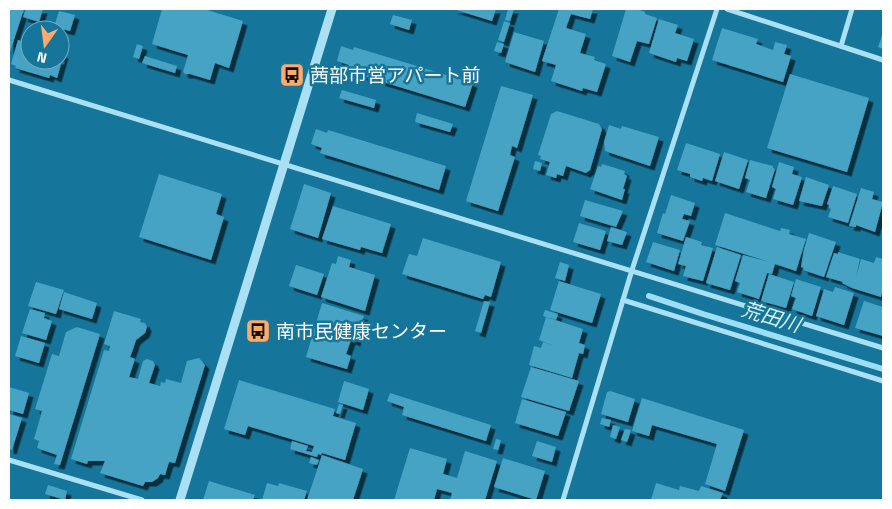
<svg xmlns="http://www.w3.org/2000/svg" width="892" height="509" viewBox="0 0 892 509" font-family="'Titillium Web','Noto Sans JP',sans-serif">
<defs>
<filter id="shadow"><feDropShadow dx="4.5" dy="4.5" stdDeviation="0" flood-color="#0009"/></filter>
</defs>
<rect width="100%" height="100%" fill="#15759b"/>
<g fill="none" stroke-linecap="round" stroke-linejoin="round">
<polyline stroke="#9cdff5" stroke-width="6" points="649,296 703,314 883,369"/>
</g>
<g fill="#46a3c4" filter="url(#shadow)">
<polygon points="9,9 24,9 9,55"/>
<polygon points="26,9 43,9 39,22 23,17"/>
<polygon points="162,9 204,9 243,21 229,68 215,63 210,80 190,74 185,74 183,72 188,55 152,44"/>
<polygon points="453,9 496,9 492,21"/>
<polygon points="508,9 514,9 510,21 505,20"/>
<polygon points="559,9 593,9 590,19 571,14 566,28 586,34 580,53 595,57 594,60 606,64 597,92 583,88 582,91 551,81 556,65 542,61"/>
<polygon points="626,9 640,9 640,10 645,12 645,14 657,18 649,44 637,41 630,62 612,56"/>
<polygon points="59,11 75,15 70,31 54,27"/>
<polygon points="393,15 412,20 409,30 390,24"/>
<polygon points="659,19 678,25 675,33 694,39 687,61 677,58 676,62 649,53"/>
<polygon points="504,21 510,23 504,42 498,40"/>
<polygon points="722,28 758,39 756,44 773,50 775,42 787,45 784,54 791,56 783,82 712,60"/>
<polygon points="514,32 544,41 535,72 505,62"/>
<polygon points="883,33 883,49 878,47"/>
<polygon points="18,40 30,44 30,60 60,60 60,53 64,54 57,78 50,75 49,78 15,68 16,66 11,64"/>
<polygon points="497,42 504,44 501,53 494,51"/>
<polygon points="137,44 143,46 139,59 133,57"/>
<polygon points="341,46 353,50 354,47 473,83 465,107 347,71 349,65 337,61"/>
<polygon points="145,56 177,66 175,73 142,63"/>
<polygon points="790,74 869,98 847,172 767,148"/>
<polygon points="501,86 533,95 517,148 512,146 510,155 515,157 498,211 466,201"/>
<polygon points="342,90 376,100 374,108 339,98"/>
<polygon points="557,111 599,124 602,129 590,170 586,173 566,166 563,176 557,174 556,178 546,175 550,162 540,159 541,156 538,155 551,114"/>
<polygon points="417,113 453,124 450,132 415,122"/>
<polygon points="609,125 621,129 622,126 659,137 650,166 605,151 604,142"/>
<polygon points="316,129 327,133 328,130 446,166 439,190 320,153 322,148 311,144"/>
<polygon points="686,143 720,154 712,181 703,178 702,181 690,177 690,174 677,170"/>
<polygon points="724,152 748,160 739,189 715,181"/>
<polygon points="750,160 773,166 773,168 775,169 766,198 746,192 750,180 745,178"/>
<polygon points="535,161 542,163 540,171 533,169"/>
<polygon points="779,162 794,167 792,174 802,177 793,205 773,199 776,189 772,187"/>
<polygon points="602,164 625,171 624,174 627,176 623,189 625,189 622,200 590,189 598,166 601,167"/>
<polygon points="159,174 222,194 216,214 224,217 211,260 139,237"/>
<polygon points="806,177 829,185 822,206 799,201"/>
<polygon points="304,184 331,193 318,238 290,229"/>
<polygon points="833,186 857,194 848,223 828,217 831,209 829,208 829,205 827,204"/>
<polygon points="861,188 874,192 872,199 883,202 875,232 856,225 856,227 849,226"/>
<polygon points="671,195 695,203 691,216 684,214 682,219 690,221 683,241 657,233 663,213 665,214"/>
<polygon points="585,200 623,211 616,227 580,216"/>
<polygon points="333,206 391,224 382,253 361,247 360,250 322,239"/>
<polygon points="725,213 780,231 781,228 790,230 789,234 806,239 796,271 775,264 772,274 767,273 759,299 737,292 740,283 735,281 743,255 770,262 715,245"/>
<polygon points="579,223 606,231 600,250 573,242"/>
<polygon points="611,227 627,232 622,245 607,241"/>
<polygon points="809,233 836,242 824,277 803,270 804,268 801,267 804,249"/>
<polygon points="686,237 702,242 701,245 713,248 703,281 683,276 686,266 678,264"/>
<polygon points="423,238 501,262 491,297 485,295 483,299 402,274 409,254 417,256"/>
<polygon points="653,242 680,250 674,271 646,262"/>
<polygon points="717,247 741,255 730,290 706,283"/>
<polygon points="838,252 860,259 856,277 861,259 874,263 876,257 883,259 883,288 881,297 852,288 842,283 843,282 826,277 834,253 838,254"/>
<polygon points="338,256 351,260 349,267 375,275 365,311 321,297 332,263 336,264"/>
<polygon points="560,262 569,265 565,281 555,278"/>
<polygon points="296,265 324,274 317,295 289,286"/>
<polygon points="769,274 794,282 786,308 761,301"/>
<polygon points="796,279 821,287 812,316 792,309 796,298 791,296"/>
<polygon points="559,281 601,294 592,323 550,310"/>
<polygon points="36,282 64,290 56,314 28,306"/>
<polygon points="835,287 854,293 844,325 816,316 824,289 833,292"/>
<polygon points="64,292 97,303 92,319 59,309"/>
<polygon points="484,301 490,302 481,333 475,331"/>
<polygon points="864,301 883,307 883,336 855,328"/>
<polygon points="322,303 364,316 361,323 357,321 354,328 359,329 356,342 351,340 346,354 351,356 347,369 306,357"/>
<polygon points="30,309 45,313 44,318 52,321 46,340 22,333"/>
<polygon points="545,310 558,314 556,320 543,316"/>
<polygon points="114,311 141,319 140,322 145,323 147,327 145,333 136,340 132,352 130,357 135,359 129,377 138,379 143,361 147,359 153,361 155,365 149,383 160,386 161,382 165,383 166,379 181,383 187,361 199,358 205,365 175,463 169,462 165,475 160,474 158,478 152,482 145,482 143,486 100,473 105,461 88,461 87,464 71,459 104,350 109,351 110,346 104,344"/>
<polygon points="546,317 583,329 579,343 585,345 583,354 579,353 572,378 529,365 534,346 541,348 543,342 554,346 539,340"/>
<polygon points="77,327 100,334 60,465 54,464 57,455 37,448 39,441 34,439 42,411 35,409 52,354 59,356 66,332"/>
<polygon points="21,336 45,343 39,363 15,356"/>
<polygon points="531,367 579,381 569,411 521,397"/>
<polygon points="239,380 335,409 333,416 356,423 345,460 322,453 321,455 318,454 317,457 290,449 292,441 308,446 306,451 312,452 314,446 248,426 245,435 224,429"/>
<polygon points="344,381 369,389 363,410 338,402"/>
<polygon points="9,387 29,393 23,414 9,410"/>
<polygon points="610,391 635,399 628,422 601,414 607,392"/>
<polygon points="390,393 491,425 486,441 402,415 404,407 387,401"/>
<polygon points="642,398 744,430 725,491 705,484 717,444 652,425 649,436 632,431"/>
<polygon points="522,399 566,412 558,436 515,423"/>
<polygon points="339,404 343,405 340,414 336,413"/>
<polygon points="9,414 22,418 12,450 9,449"/>
<polygon points="602,418 611,420 609,427 600,424"/>
<polygon points="613,425 620,427 616,439 610,437"/>
<polygon points="625,429 631,430 627,442 621,440"/>
<polygon points="496,439 501,440 498,450 493,449"/>
<polygon points="537,441 556,447 552,462 532,456"/>
<polygon points="410,448 447,459 443,474 457,478 465,451 497,461 485,500 450,500 452,493 437,489 434,500 394,500"/>
<polygon points="322,455 363,469 353,500 307,500"/>
<polygon points="311,457 319,460 317,465 309,463"/>
<polygon points="503,458 545,471 536,500 494,487"/>
<polygon points="209,481 255,495 253,500 203,500"/>
<polygon points="267,483 278,486 279,483 307,491 304,500 262,500"/>
<polygon points="656,483 679,490 680,486 699,491 701,486 723,493 720,500 651,500"/>
<polygon points="48,485 67,491 65,500 45,494"/>
</g>
<g fill="none" stroke-linecap="round" stroke-linejoin="round">
<g stroke="#a9e0f3" stroke-width="5">
<polyline points="727,9 883,60"/>
<polyline points="841,46 852,9"/>
<polyline points="9,80 883,348"/>
<polyline points="623,300 883,381"/>
<polyline points="9,460 142,500"/>
<polyline points="563,500 632,270 717,9"/>
</g>
<polyline stroke="#a9e0f3" stroke-width="9" points="180,500 332,9"/>
</g>
<defs>
<symbol id="bus-square" viewBox="-11 -11 22 22"><rect x="-9" y="-9" width="18" height="18" rx="4" fill="#ffaa6b" stroke="#15759b"/><path d="M-5-6H5V4H4V6H2V4H-2V6H-4V4H-5ZM-3.5-4V0h7V-4ZM-3.5 1.2v1.5H-2V1.2ZM2 1.2v1.5H3.5V1.2Z" fill="#111"/></symbol>
</defs>
<g fill-rule="evenodd">
<use href="#bus-square" x="278" y="61" width="28" height="28"/>
<use href="#bus-square" x="244" y="317" width="28" height="28"/>
</g>
<g text-anchor="middle" stroke-width="5" stroke-linejoin="round" paint-order="stroke">
<g font-size="19" fill="#fff" stroke="#15759b" text-anchor="start">
<text x="310" y="82">茜部市営アパート前</text>
<text x="276" y="338">南市民健康センター</text>
</g>
<g font-size="20" font-style="italic" fill="#daf4fc" stroke="#15759b">
<text transform="translate(771 317) rotate(17)" y="7">荒田川</text>
</g>
</g>
<rect width="892" height="509" fill="none" stroke="#ffffff" stroke-width="20"/>
<g transform="translate(45 45) rotate(194)"><circle r="24" fill="#15759b" stroke="#73acc3"/>
<path d="M0-4L9 19L0 12L-9 19Z" fill="#ffaa6b"/>
<text y="-8" font-size="14" font-weight="bold" text-anchor="middle" fill="#ffffff">N</text>
</g>
</svg>
